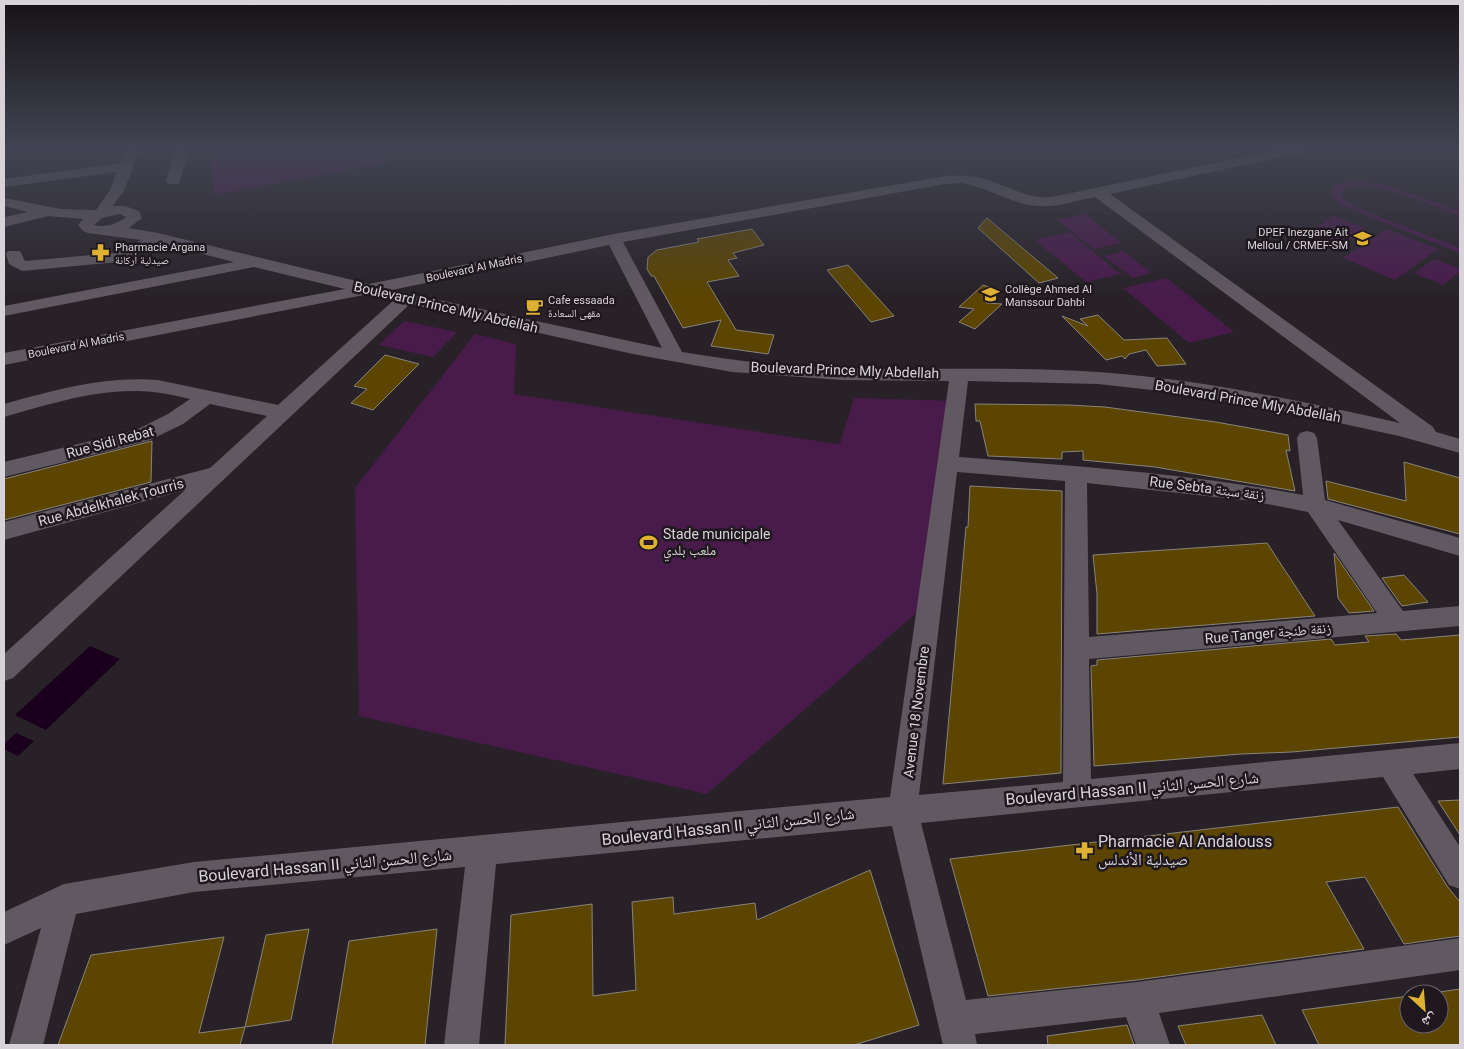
<svg xmlns="http://www.w3.org/2000/svg" width="1464" height="1049" viewBox="0 0 1464 1049" font-family="Roboto,'Noto Naskh Arabic',sans-serif">
<rect width="100%" height="100%" fill="#282228"/>
<g fill="#481b4b">
<polygon points="251,149 380,149 386,163 214,195 211,156"/>
<path d="M1356,181l30,4 74,26v5c-20,-7 -106,-46 -119,-23l3,7 11,7 105,41v5l-119,-48 -9,-9v-8l9,-5z"/>
<polygon points="1085,214 1122,243 1094,249 1057,220"/>
<polygon points="1334,216 1367,229 1341,246 1308,232"/>
<polygon points="1387,229 1438,249 1395,280 1343,258"/>
<polygon points="1069,232 1121,274 1086,282 1035,240"/>
<polygon points="1123,251 1152,273 1133,278 1104,256"/>
<polygon points="1434,259 1460,269 1460,271 1443,285 1414,273"/>
<polygon points="1167,278 1234,332 1189,343 1123,288"/>
<polygon points="404,321 457,332 433,357 379,345"/>
<polygon points="475,334 516,344 514,394 830,443 840,444 854,398 958,401 936,596 707,794 359,716 355,488"/>
</g>
<g fill="#1b001e">
<polygon points="90,646 120,659 46,730 15,715"/>
<polygon points="16,733 34,741 18,756 4,749 4,744"/>
</g>
<g fill="#5c4500" stroke="#88847a">
<polygon points="987,218 1058,278 1039,283 978,228"/>
<polygon points="752,229 764,245 733,253 737,258 728,260 739,276 707,282 736,330 774,335 768,354 711,346 721,320 683,328 654,276 651,276 647,269 648,257 657,250 699,242 697,239"/>
<polygon points="848,265 894,316 871,322 827,270"/>
<polygon points="983,285 999,291 986,303 1002,304 975,329 959,322 974,309 959,307"/>
<polygon points="1098,315 1124,340 1167,338 1186,364 1157,366 1146,350 1129,354 1125,359 1122,356 1106,360 1062,316 1088,326 1080,319"/>
<polygon points="385,355 419,364 373,410 351,403 367,389 354,386"/>
<polygon points="975,404 1069,405 1105,407 1216,422 1288,435 1290,451 1286,450 1295,491 1155,467 1083,460 1083,451 1062,452 1062,459 988,456 980,421 976,421"/>
<polygon points="152,441 151,482 4,520 4,479"/>
<polygon points="1404,462 1460,478 1460,534 1328,499 1326,481 1406,501"/>
<polygon points="970,486 1062,491 1061,773 943,784 966,527 968,527"/>
<polygon points="1267,543 1315,616 1097,634 1097,594 1093,555"/>
<polygon points="1334,553 1374,611 1349,613 1338,598"/>
<polygon points="1404,575 1428,602 1402,606 1382,578"/>
<polygon points="1396,634 1401,640 1460,635 1460,737 1292,752 1241,754 1094,766 1091,666 1097,665 1097,660 1331,639 1335,645 1369,642 1365,636"/>
<polygon points="1460,800 1460,835 1438,801"/>
<polygon points="1398,807 1447,886 1460,902 1460,936 1404,944 1365,877 1326,882 1364,949 1137,980 988,996 950,859"/>
<polygon points="870,870 919,1025 854,1045 505,1045 511,915 592,904 593,996 636,990 632,902 673,897 674,914 755,903 757,920"/>
<polygon points="309,929 291,1020 245,1027 266,935"/>
<polygon points="437,929 425,1045 332,1045 349,941"/>
<polygon points="224,937 199,1033 245,1027 240,1045 58,1045 91,955"/>
<polygon points="1460,989 1460,1045 1319,1045 1302,1010 1409,996 1409,1024 1439,1024 1439,992"/>
<polygon points="1262,1015 1276,1045 1186,1045 1178,1026"/>
<polygon points="1127,1025 1134,1045 1048,1045 1047,1036"/>
</g>
<g fill="none" stroke-linecap="round" stroke-linejoin="round">
<g fill="#615961" fill-rule="evenodd">
<path d="M126,149h14l-16,41 -11,16h12l14,5 3,7 -13,10 29,5 211,51 245,-50 331,-58c15,-1 28,-1 43,4 22,7 40,19 64,17l229,-48h26l-7,4 -190,41 323,233 3,5 24,7v14l-61,-17 -92,-20 -119,-22 -90,-10 -130,-3 -9,76c114,9 231,16 344,38l-6,-57 3,-5 7,-2 7,2 3,5 8,62 135,38v18l-122,-36 65,91 57,-5v20l-371,33 2,120 369,-36v26l-47,5 47,73v42l-11,-4 -66,-108 -462,46 45,177 171,-18 323,-44v32l-301,43 11,32h-34l-10,-28 -151,17 2,11h-34l-51,-219 -396,38 -17,181h-35l21,-178 -271,25 -118,22 -33,131h-34l32,-117 -37,17v-33l60,-28 130,-22 696,-65 59,-416 -107,-1 -110,-8 -99,-18 -223,-50 -397,374 -9,3v-27l181,-164 -181,50v-18l206,-54 57,-52 -57,-12 -27,20 -35,17 -144,36v-15l132,-32 32,-16 22,-15c-17,-4 -35,-8 -53,-8 -46,-1 -90,14 -133,26v-13c51,-14 100,-28 154,-24l120,25 116,-105 -25,-6 -365,71v-12l341,-64 -91,-22 -250,49v-10l230,-44 -75,-19 -41,19 -96,9 -13,-7 -3,-10 2,-3h12l5,10 89,-8 28,-13 -54,-7 -5,-2 -5,-6 5,-6 -35,-3 -44,11v-10l24,-5 -24,-6v-8l57,11 35,1 14,-20 7,-18 -113,15v-8l117,-16zM960,183c27,3 50,21 78,23 19,2 39,-6 57,-9l305,226c-99,-22 -200,-44 -302,-51 -86,-6 -172,-1 -258,-4 -53,-1 -105,-7 -158,-16l-59,-110 322,-58zM120,214l6,3c-9,7 -20,11 -32,8l8,-7zM609,245l53,103 -270,-58zM957,472l108,9 -2,301 -144,13zM1087,483l165,18 56,11 69,101 -288,24z"/>
<polygon points="175,149 189,149 180,181 178,184 168,184 166,181"/>
</g>
</g>
<linearGradient id="sky" x2="0" y2="1"><stop stop-color="#161316"/><stop offset="0.5" stop-color="#424453"/><stop offset="1" stop-color="#424453" stop-opacity="0"/></linearGradient>
<rect width="1464" height="296" fill="url(#sky)"/>
<defs>
<symbol id="school-bare" viewBox="-9 -9 18 18"><path d="M0-5L7-2L0 1L-7-2ZM-4 1L0 2.5L4 1V4Q0 6-4 4Z" fill="#deb133" stroke="#1f191f" stroke-width="2.5" paint-order="stroke"/></symbol>
<symbol id="pharmacy-bare" viewBox="-9 -9 18 18"><path d="M-2-6h4v4h4v4h-4v4h-4v-4h-4v-4h4Z" fill="#deb133" stroke="#1f191f" stroke-width="2.5" paint-order="stroke"/></symbol>
<symbol id="cafe-bare" viewBox="-9 -9 18 18"><path d="M-5.5-4.5H6V0H3Q3 3.5 0 3.5H-2.5Q-5.5 3.5-5.5 0ZM3-3.2v2h1.7v-2ZM-6 4.5H4V6H-6Z" fill="#deb133" stroke="#1f191f" stroke-width="2.5" paint-order="stroke"/></symbol>
<symbol id="stadium-bare" viewBox="-9 -9 18 18"><path d="M0-5a6.5 5 0 1 0 0 10a6.5 5 0 1 0 0-10ZM-3.5-1.8h7v3.6h-7Z" fill="#deb133" stroke="#1f191f" stroke-width="2.5" paint-order="stroke"/></symbol>
</defs>
<g fill-rule="evenodd">
<use href="#school-bare" x="1350" y="226" width="25" height="25"/>
<use href="#pharmacy-bare" x="88" y="240" width="25" height="25"/>
<use href="#school-bare" x="978" y="282" width="25" height="25"/>
<use href="#cafe-bare" x="522" y="294" width="25" height="25"/>
<use href="#stadium-bare" x="636" y="530" width="25" height="25"/>
<use href="#pharmacy-bare" x="1072" y="838" width="25" height="25"/>
</g>
<g text-anchor="middle" stroke-width="5" stroke-linejoin="round" paint-order="stroke">
<g font-size="11" fill="#d8d3d8" stroke="#1f191f" text-anchor="start">
<text x="1348" y="236" text-anchor="end">DPEF Inezgane Ait<tspan x="1348" dy="13">Melloul / CRMEF-SM</tspan></text>
<text x="115" y="251">Pharmacie Argana<tspan x="115" dy="13">صيدلية أركانة</tspan></text>
<text x="1005" y="293">Collège Ahmed Al<tspan x="1005" dy="13">Manssour Dahbi</tspan></text>
<text x="548" y="304">Cafe essaada<tspan x="548" dy="13">مقهى السعادة</tspan></text>
</g>
<g font-size="11" fill="#d8d3d8" stroke="#1f191f">
<text transform="translate(474 268) rotate(-12)" y="4">Boulevard Al Madris</text>
<text transform="translate(76 345) rotate(-11)" y="4">Boulevard Al Madris</text>
</g>
<g font-size="14" fill="#d8d3d8" stroke="#1f191f">
<text transform="translate(446 307) rotate(13)" y="5">Boulevard Prince Mly Abdellah</text>
<text transform="translate(845 370) rotate(2)" y="5">Boulevard Prince Mly Abdellah</text>
<text transform="translate(1248 401) rotate(10)" y="5">Boulevard Prince Mly Abdellah</text>
<text transform="translate(110 442) rotate(-15)" y="5">Rue Sidi Rebat</text>
<text transform="translate(1207 488) rotate(7)" y="5">Rue Sebta زنقة سبتة</text>
<text transform="translate(111 502) rotate(-15)" y="5">Rue Abdelkhalek Tourris</text>
<text transform="translate(1268 633) rotate(-5)" y="5">Rue Tanger زنقة طنجة</text>
<text transform="translate(916 712) rotate(-83)" y="5">Avenue 18 Novembre</text>
</g>
<g font-size="14" fill="#d8d3d8" stroke="#1f191f" text-anchor="start">
<text x="663" y="539">Stade municipale<tspan x="663" dy="16">ملعب بلدي</tspan></text>
</g>
<g font-size="16" fill="#d8d3d8" stroke="#1f191f">
<text transform="translate(1132 788) rotate(-5)" y="6">Boulevard Hassan II شارع الحسن الثاني</text>
<text transform="translate(728 826) rotate(-6)" y="6">Boulevard Hassan II شارع الحسن الثاني</text>
<text transform="translate(325 865) rotate(-5)" y="6">Boulevard Hassan II شارع الحسن الثاني</text>
</g>
<g font-size="16" fill="#d8d3d8" stroke="#1f191f" text-anchor="start">
<text x="1098" y="847">Pharmacie Al Andalouss<tspan x="1098" dy="18">صيدلية الأندلس</tspan></text>
</g>
</g>
<rect width="1464" height="1049" fill="none" stroke="#d8d3d8" stroke-width="10"/>
<g transform="translate(1424 1009) rotate(154)"><circle r="24" fill="#1f191f" stroke="#696369"/>
<path d="M0-4L9 19L0 12L-9 19Z" fill="#deb133"/>
<text y="-8" font-size="14" font-weight="bold" text-anchor="middle" fill="#d8d3d8">ش</text>
</g>
</svg>
